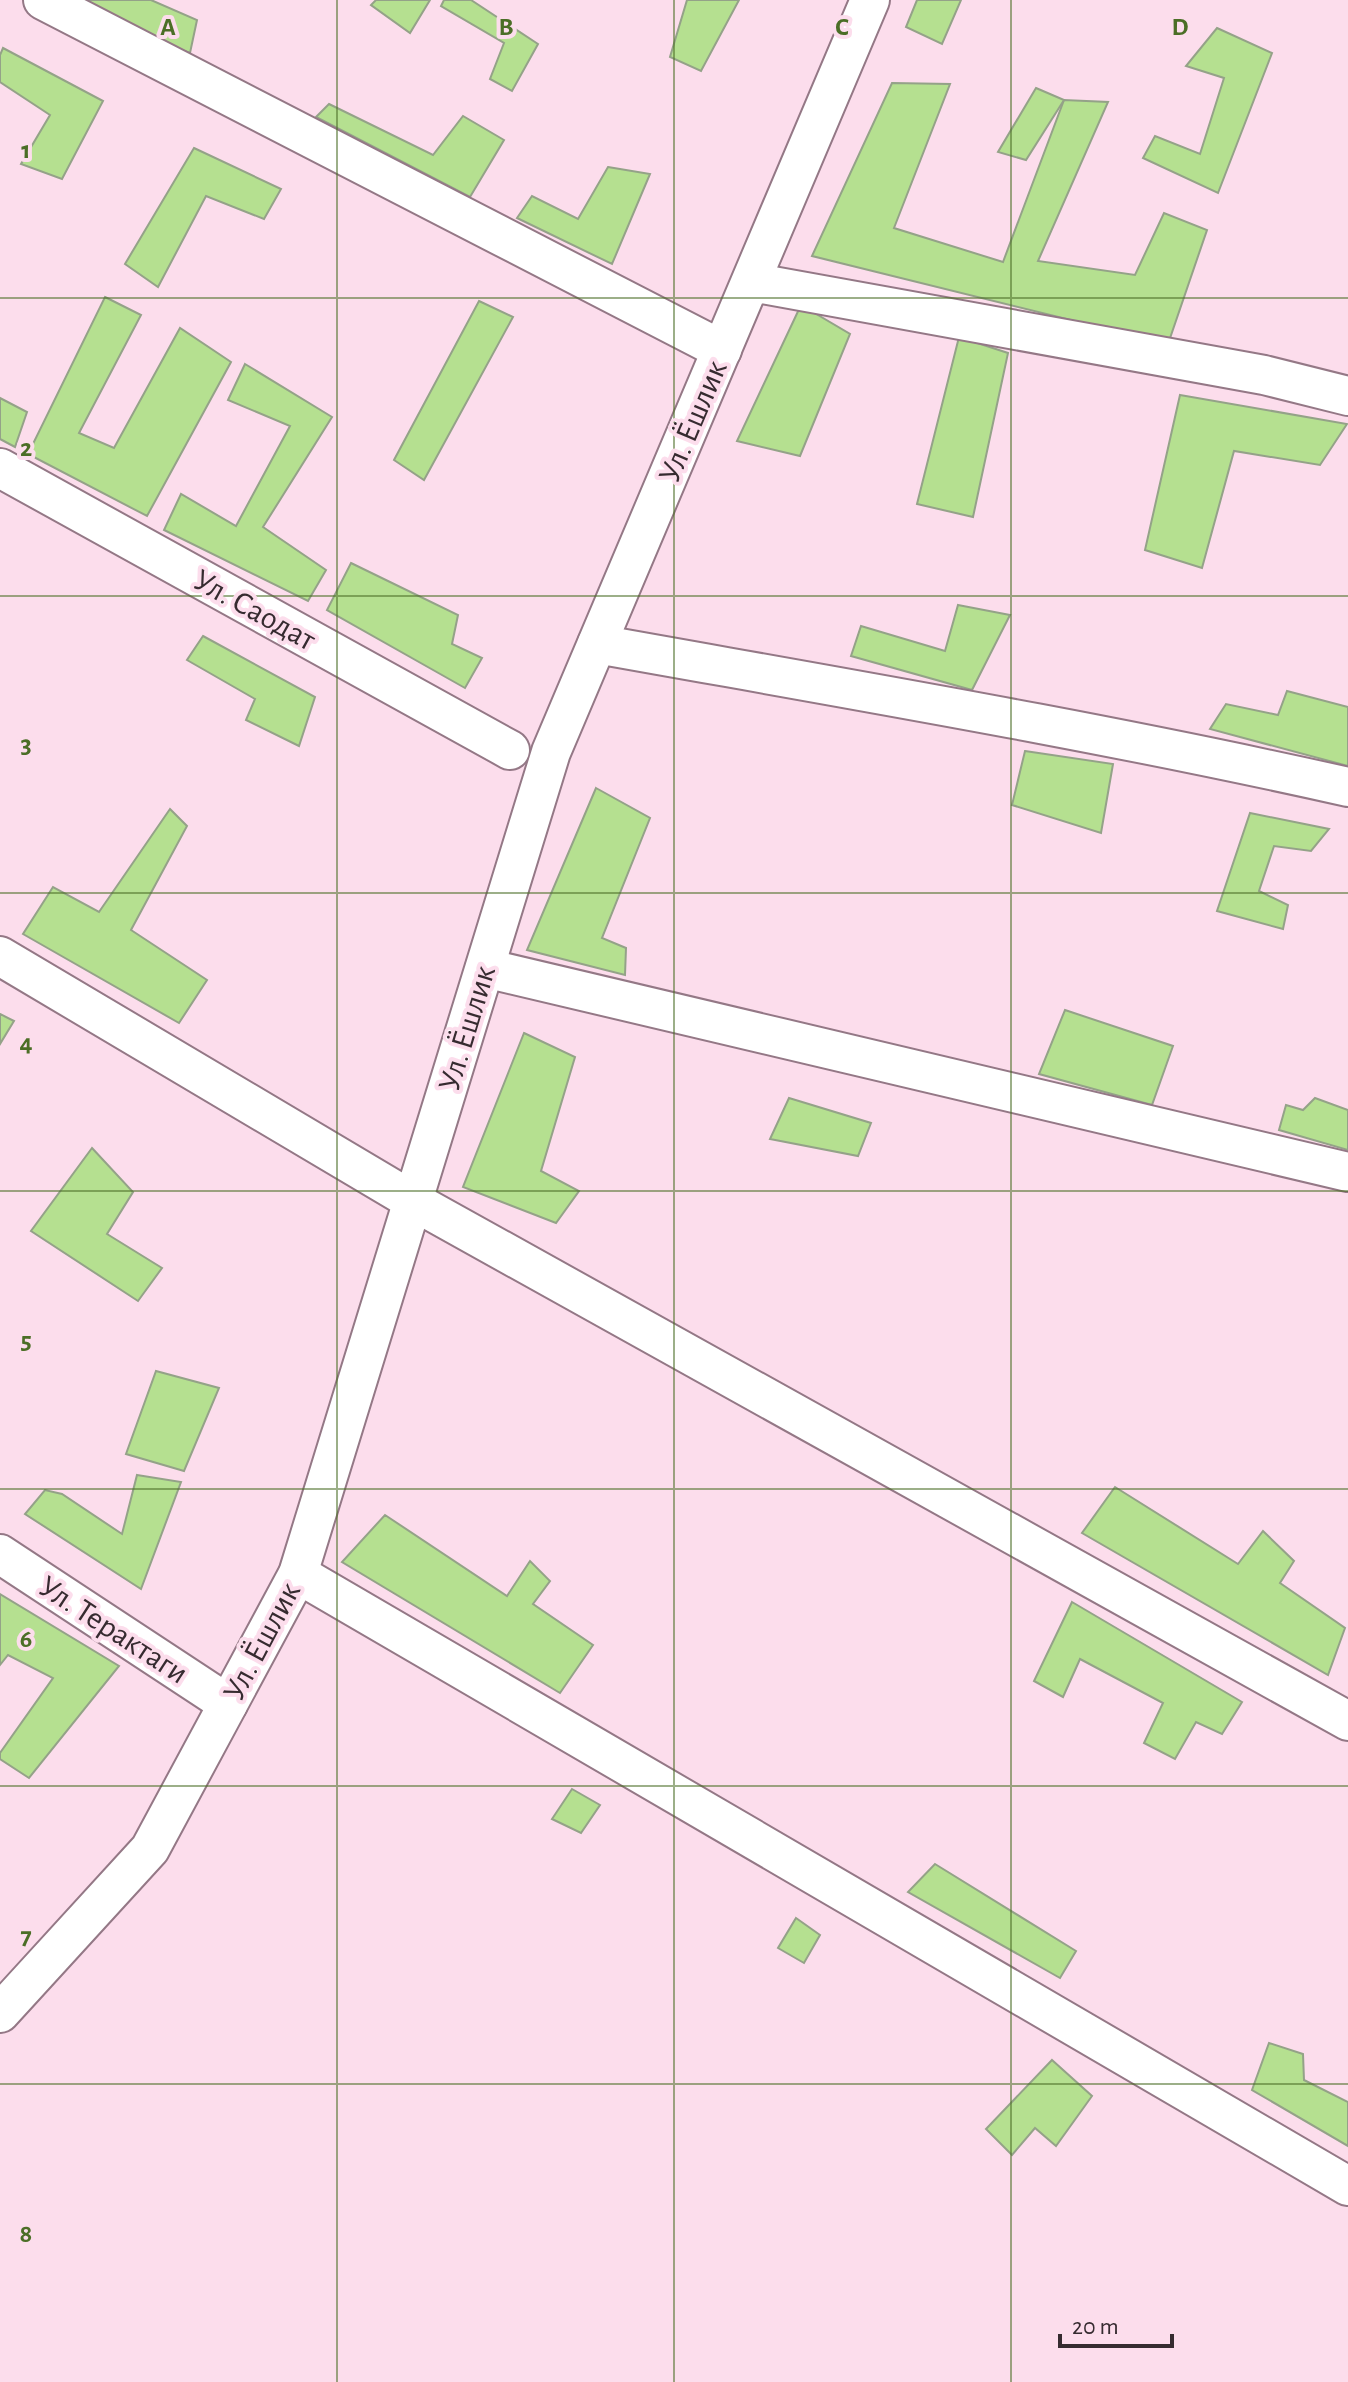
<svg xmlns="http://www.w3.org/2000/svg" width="1348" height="2382" viewBox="0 0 1348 2382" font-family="'Alegreya Sans',sans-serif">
<rect width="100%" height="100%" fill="#fcddec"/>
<g fill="#b5e090" stroke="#94a288" stroke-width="2">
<polygon points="47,0 151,0 197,20 190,53"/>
<polygon points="376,0 430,0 410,33 371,5"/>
<polygon points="444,0 471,0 538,44 512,91 490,79 504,43 441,6"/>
<polygon points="687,0 739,0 701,71 670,57"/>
<polygon points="917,0 961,0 942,44 906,27"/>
<polygon points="1217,28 1272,53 1218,193 1143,158 1155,136 1200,154 1224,78 1186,66"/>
<polygon points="3,48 103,101 62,179 21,164 50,115 0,82 0,55"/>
<polygon points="892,83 950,84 894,228 1003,262 1064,100 1108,102 1038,261 1135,275 1164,213 1207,230 1168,344 812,256"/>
<polygon points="1036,88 1064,100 1026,160 998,152"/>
<polygon points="329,104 433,155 463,116 504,140 470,197 316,117"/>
<polygon points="194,148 281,189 264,219 206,196 158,287 125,264"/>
<polygon points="608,167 650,174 612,264 517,218 532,196 578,219"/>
<polygon points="105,297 141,315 79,433 114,448 180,328 231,362 147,516 28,454"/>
<polygon points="479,301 513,317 424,480 394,460"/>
<polygon points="801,305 850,334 800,456 737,441"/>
<polygon points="959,337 1008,353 973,517 917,504"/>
<polygon points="245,364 332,417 263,527 326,570 308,601 164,530 181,494 236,526 290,426 228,400"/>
<polygon points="1180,395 1347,424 1320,465 1234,451 1202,568 1145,550"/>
<polygon points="0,398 27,412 15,447 0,439"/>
<polygon points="351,563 458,615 452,644 482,658 465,688 327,610"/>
<polygon points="958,605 1010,615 972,690 851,656 861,626 945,651"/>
<polygon points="203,636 315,697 299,746 246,720 255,699 187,660"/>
<polygon points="1287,691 1348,707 1348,766 1210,729 1226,704 1278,715"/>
<polygon points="1025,751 1113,764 1101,833 1012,805"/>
<polygon points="596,788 650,818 602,938 626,948 625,975 527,950"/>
<polygon points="170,809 187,826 131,930 207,980 179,1023 23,934 53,887 99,912"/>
<polygon points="1250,813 1329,829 1311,851 1274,846 1259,891 1288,905 1283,929 1217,911"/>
<polygon points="1065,1010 1173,1046 1152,1105 1039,1074"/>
<polygon points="0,1014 14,1021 0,1044"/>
<polygon points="524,1033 575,1057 541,1171 579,1191 556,1223 463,1187"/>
<polygon points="789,1098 871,1123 858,1156 770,1139"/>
<polygon points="1315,1098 1348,1110 1348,1150 1279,1130 1286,1105 1303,1110"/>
<polygon points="92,1148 133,1192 107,1234 162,1268 138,1301 31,1231"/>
<polygon points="156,1371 219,1388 184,1471 126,1454"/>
<polygon points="137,1475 181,1482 141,1589 25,1514 45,1490 62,1494 122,1534"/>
<polygon points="1115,1487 1238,1564 1263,1531 1294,1561 1280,1583 1345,1628 1328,1675 1082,1533"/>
<polygon points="385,1515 507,1596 530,1561 550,1581 533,1604 593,1645 560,1693 342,1562"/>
<polygon points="0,1594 119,1666 29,1778 0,1759 0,1753 53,1678 8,1655 0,1665"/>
<polygon points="1072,1602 1242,1702 1222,1734 1196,1722 1175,1759 1144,1743 1163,1703 1080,1659 1063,1697 1034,1681"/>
<polygon points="572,1789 600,1805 581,1833 552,1819"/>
<polygon points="935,1864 1076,1951 1060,1978 908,1892"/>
<polygon points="796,1918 820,1935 804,1963 778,1948"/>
<polygon points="1269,2043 1303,2054 1304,2080 1348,2102 1348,2146 1252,2090"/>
<polygon points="1052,2060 1092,2096 1056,2146 1035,2128 1012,2155 986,2129"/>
</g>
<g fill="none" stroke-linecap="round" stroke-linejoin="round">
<defs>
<g id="minor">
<polyline points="43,0 722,350"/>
<polyline points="751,282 1264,375 1348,396"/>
<polyline points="0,468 510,750"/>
<path d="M597,644c251,45 502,87 751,143"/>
<polyline points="0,956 413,1201 1348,1721"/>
<polyline points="485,968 1348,1172"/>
<polyline points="0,1554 228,1704"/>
<polyline points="298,1574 1348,2186"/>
<polyline points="0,2013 150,1849 298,1574 551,752 870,0"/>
</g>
</defs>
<use href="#minor" stroke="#947886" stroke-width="42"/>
<use href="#minor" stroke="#fff" stroke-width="38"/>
</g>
<path fill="none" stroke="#4b6e26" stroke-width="2" stroke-opacity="0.55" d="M337,0v2382M674,0v2382M1011,0v2382M0,298h1348M0,596h1348M0,893h1348M0,1191h1348M0,1489h1348M0,1786h1348M0,2084h1348"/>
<g text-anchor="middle" stroke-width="8" stroke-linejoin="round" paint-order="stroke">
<g font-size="32" fill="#362b30" stroke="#fcddec">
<text transform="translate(692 421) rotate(-67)" y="11">Ул. Ёшлик</text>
<text transform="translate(255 609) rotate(29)" y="11">Ул. Саодат</text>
<text transform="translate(466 1028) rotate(-73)" y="11">Ул. Ёшлик</text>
<text transform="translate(114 1629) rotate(33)" y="11">Ул. Терактаги</text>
<text transform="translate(261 1641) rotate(-62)" y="11">Ул. Ёшлик</text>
</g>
</g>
<g font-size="26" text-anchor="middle" font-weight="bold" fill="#4b6e26" stroke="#fcddec" stroke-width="8" stroke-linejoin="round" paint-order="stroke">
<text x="168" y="35">A</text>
<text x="506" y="35">B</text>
<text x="842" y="35">C</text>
<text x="1180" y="35">D</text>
<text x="26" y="158">1</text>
<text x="26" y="456">2</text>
<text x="26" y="753">3</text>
<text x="26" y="1051">4</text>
<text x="26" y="1349">5</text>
<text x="26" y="1647">6</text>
<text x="26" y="1944">7</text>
<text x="26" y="2242">8</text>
</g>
<path d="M1060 2334v12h112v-12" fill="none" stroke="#362b30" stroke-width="4"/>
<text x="1072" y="2334" font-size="24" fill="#362b30" stroke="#fcddec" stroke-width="6" paint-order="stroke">20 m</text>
</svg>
